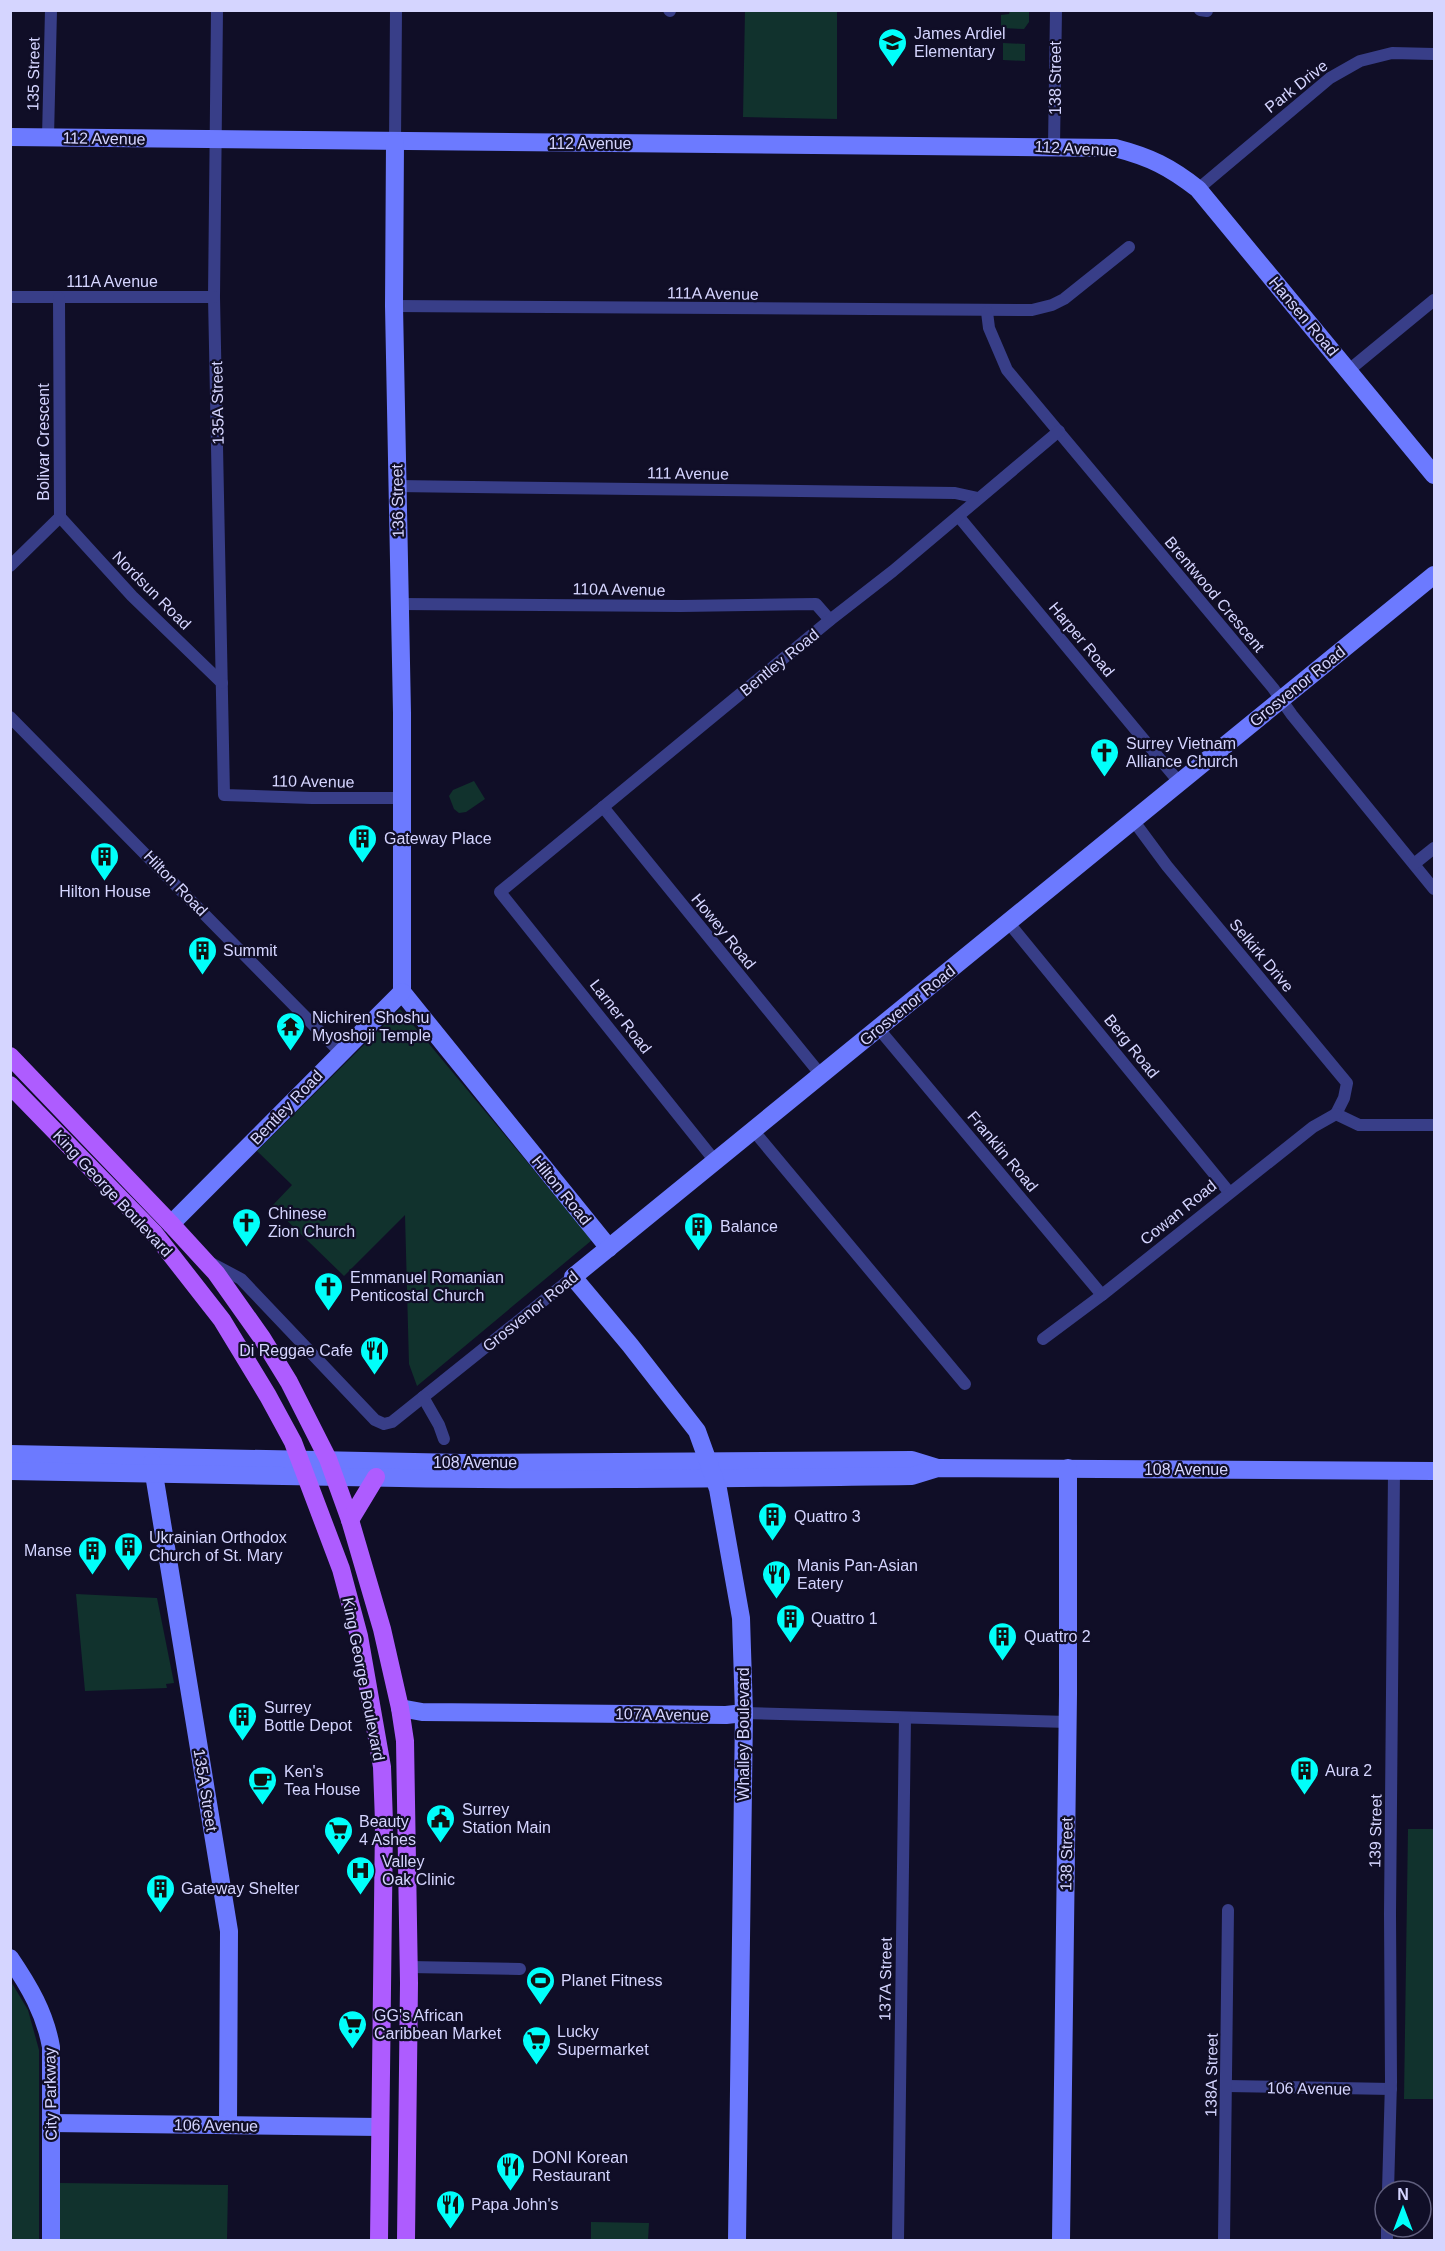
<svg xmlns="http://www.w3.org/2000/svg" width="1445" height="2251" viewBox="0 0 1445 2251" font-family="Arial,sans-serif">
<rect width="100%" height="100%" fill="#100e27"/>
<g fill="#11322d">
<polygon points="745,11 837,11 837,119 743,117"/>
<polygon points="1010,11 1029,11 1029,22 1024,29 1001,28 1001,15 1009,14"/>
<polygon points="1003,43 1025,44 1025,61 1003,60"/>
<polygon points="474,781 485,799 466,812 459,813 454,809 449,796 453,790"/>
<polygon points="400,1009 592,1240 417,1386 409,1364 405,1215 344,1276 272,1206 292,1185 257,1151"/>
<polygon points="76,1594 157,1598 174,1683 166,1684 167,1688 85,1691"/>
<polygon points="1408,1829 1434,1829 1434,2099 1404,2099"/>
<polygon points="10,1980 28,2010 39,2050 39,2240 11,2240"/>
<polygon points="60,2183 228,2185 227,2240 60,2240"/>
<polygon points="591,2222 649,2223 648,2240 591,2240"/>
</g>
<g fill="none" stroke-linecap="round" stroke-linejoin="round">
<g stroke="#383e88" stroke-width="12">
<polyline points="217,10 214,297 224,795 312,798 401,798"/>
<polyline points="669,10 670,11"/>
<polyline points="1200,10 1207,11"/>
<polyline points="48,137 51,10"/>
<polyline points="395,142 396,10"/>
<polyline points="1054,146 1056,10"/>
<polyline points="1198,189 1330,78 1360,61 1392,53 1434,54"/>
<polyline points="10,297 214,297"/>
<polyline points="394,306 1032,310 1052,305 1064,299 1129,247"/>
<polyline points="987,312 989,328 1007,370 1273,688 1292,715 1434,889"/>
<polyline points="1349,370 1434,300"/>
<polyline points="396,486 955,493 978,498"/>
<polyline points="60,517 132,596 222,683"/>
<polyline points="959,517 1179,782"/>
<polyline points="10,566 60,517 59,298"/>
<polyline points="399,604 681,606 816,604 830,620"/>
<polyline points="10,717 340,1052"/>
<polyline points="603,807 821,1075"/>
<polyline points="1133,820 1167,866 1347,1083 1344,1098 1336,1114"/>
<polyline points="1414,864 1434,848"/>
<polyline points="1008,922 1229,1192"/>
<polyline points="878,1028 1102,1295"/>
<polyline points="1336,1114 1359,1125 1434,1125"/>
<polyline points="753,1130 965,1384"/>
<polyline points="715,1161 500,892 830,620 893,571 1059,431"/>
<polyline points="211,1263 241,1279 375,1420 384,1424 392,1422 573,1277"/>
<polyline points="1043,1339 1102,1295 1313,1127 1336,1114"/>
<polyline points="423,1397 439,1425 444,1439"/>
<polyline points="744,1713 1068,1722"/>
<polyline points="409,1967 520,1969"/>
<polyline points="1227,2086 1391,2089"/>
<polyline points="1388,2191 1391,2082 1390,1914 1394,1471"/>
<polyline points="898,2240 905,1718"/>
<polyline points="1224,2240 1228,1910"/>
<polyline points="1387,2240 1387,2227"/>
</g>
<g stroke="#6c7aff" stroke-width="18">
<path d="M10,137l1105,11c35,9 55,19 83,41l236,286"/>
<polyline points="395,142 394,306 402,713 402,992"/>
<polyline points="402,992 609,1248"/>
<polyline points="171,1224 402,992"/>
<polyline points="10,1454 463,1463 912,1460 938,1468"/>
<polyline points="152,1462 229,1931 228,2125"/>
<path d="M10,1471c130,2 260,4 390,7 171,3 342,0 512,-2l26,-8 496,3"/>
<polyline points="400,1708 422,1712 726,1715 744,1713"/>
<path d="M10,1958c19,28 35,55 41,89v193"/>
<polyline points="51,2123 380,2127"/>
<polyline points="737,2240 744,1713 741,1618 718,1489 697,1431 630,1345 573,1277 1434,575"/>
<polyline points="1061,2240 1068,1694 1068,1468"/>
</g>
<g stroke="#ae5cff" stroke-width="18">
<polyline points="10,1056 171,1224 216,1273 262,1338 289,1382 328,1459 350,1520 382,1629 400,1708 405,1741 409,1983 406,2240"/>
<polyline points="10,1085 154,1233 222,1320 268,1396 293,1442 341,1569 359,1636 382,1767 384,1822 379,2240"/>
<polyline points="350,1520 376,1477"/>
</g>
</g>
<defs>
<symbol id="school-pin" viewBox="-11 -11 22 30"><path d="M0 17L-7.5 6A9.5 9.5 0 1 1 7.5 6Z" fill="#01fffa" stroke="#100e27"/><path d="M0-5L7-2L0 1L-7-2ZM-4 1L0 2.5L4 1V4Q0 6-4 4Z" fill="#111"/></symbol>
<symbol id="church-pin" viewBox="-11 -11 22 30"><path d="M0 17L-7.5 6A9.5 9.5 0 1 1 7.5 6Z" fill="#01fffa" stroke="#100e27"/><path d="M-1.2-6h2.4v3.5h3.3v2.4h-3.3V6h-2.4V-.1h-3.3v-2.4h3.3Z" fill="#111"/></symbol>
<symbol id="building-pin" viewBox="-11 -11 22 30"><path d="M0 17L-7.5 6A9.5 9.5 0 1 1 7.5 6Z" fill="#01fffa" stroke="#100e27"/><path d="M-4-6H4V6H1V3H-1V6H-4ZM-2.5-4.3h1.7v1.8h-1.7ZM.8-4.3h1.7v1.8H.8ZM-2.5-1h1.7V.8h-1.7ZM.8-1h1.7V.8H.8Z" fill="#111"/></symbol>
<symbol id="temple-pin" viewBox="-11 -11 22 30"><path d="M0 17L-7.5 6A9.5 9.5 0 1 1 7.5 6Z" fill="#01fffa" stroke="#100e27"/><path d="M0-6L5-2H3V0L6.5 2.5H4V6H1.5V3h-3V6H-4V2.5H-6.5L-3 0V-2H-5Z" fill="#111"/></symbol>
<symbol id="restaurant-pin" viewBox="-11 -11 22 30"><path d="M0 17L-7.5 6A9.5 9.5 0 1 1 7.5 6Z" fill="#01fffa" stroke="#100e27"/><path d="M-5-6h1v4h1v-4h1v4h1v-4h1v5L-1.5 .5V6h-2V.5L-5-1ZM5-6V6H3V1.5H1.5Q1.5-4 5-6Z" fill="#111"/></symbol>
<symbol id="cafe-pin" viewBox="-11 -11 22 30"><path d="M0 17L-7.5 6A9.5 9.5 0 1 1 7.5 6Z" fill="#01fffa" stroke="#100e27"/><path d="M-5.5-4.5H6V0H3Q3 3.5 0 3.5H-2.5Q-5.5 3.5-5.5 0ZM3-3.2v2h1.7v-2ZM-6 4.5H4V6H-6Z" fill="#111"/></symbol>
<symbol id="civic-pin" viewBox="-11 -11 22 30"><path d="M0 17L-7.5 6A9.5 9.5 0 1 1 7.5 6Z" fill="#01fffa" stroke="#100e27"/><path d="M-.6-6.5H3V-4.5H.6V-3L4-1V1h2V6H-6V1h2V-1L-.6-3ZM-1.2 2.5V6h2.4V2.5Z" fill="#111"/></symbol>
<symbol id="supermarket-pin" viewBox="-11 -11 22 30"><path d="M0 17L-7.5 6A9.5 9.5 0 1 1 7.5 6Z" fill="#01fffa" stroke="#100e27"/><path d="M-6-5.5h2.5l.6 2H6L4.5 2H-2.5L-4.4-4H-6ZM-1.5 3.2a1.3 1.3 0 1 0 .1 0ZM3 3.2a1.3 1.3 0 1 0 .1 0Z" fill="#111"/></symbol>
<symbol id="hospital-pin" viewBox="-11 -11 22 30"><path d="M0 17L-7.5 6A9.5 9.5 0 1 1 7.5 6Z" fill="#01fffa" stroke="#100e27"/><path d="M-5-5h3v3.5h4V-5h3V5h-3V1.5h-4V5h-3Z" fill="#111"/></symbol>
<symbol id="stadium-pin" viewBox="-11 -11 22 30"><path d="M0 17L-7.5 6A9.5 9.5 0 1 1 7.5 6Z" fill="#01fffa" stroke="#100e27"/><path d="M0-5a6.5 5 0 1 0 0 10a6.5 5 0 1 0 0-10ZM-3.5-1.8h7v3.6h-7Z" fill="#111"/></symbol>
</defs>
<g fill-rule="evenodd">
<use href="#school-pin" x="876" y="26" width="33" height="45"/>
<use href="#church-pin" x="1088" y="736" width="33" height="45"/>
<use href="#building-pin" x="346" y="822" width="33" height="45"/>
<use href="#building-pin" x="88" y="840" width="33" height="45"/>
<use href="#building-pin" x="186" y="934" width="33" height="45"/>
<use href="#temple-pin" x="274" y="1010" width="33" height="45"/>
<use href="#church-pin" x="230" y="1206" width="33" height="45"/>
<use href="#building-pin" x="682" y="1210" width="33" height="45"/>
<use href="#church-pin" x="312" y="1270" width="33" height="45"/>
<use href="#restaurant-pin" x="358" y="1334" width="33" height="45"/>
<use href="#building-pin" x="756" y="1500" width="33" height="45"/>
<use href="#building-pin" x="112" y="1530" width="33" height="45"/>
<use href="#building-pin" x="76" y="1534" width="33" height="45"/>
<use href="#restaurant-pin" x="760" y="1558" width="33" height="45"/>
<use href="#building-pin" x="774" y="1602" width="33" height="45"/>
<use href="#building-pin" x="986" y="1620" width="33" height="45"/>
<use href="#building-pin" x="226" y="1700" width="33" height="45"/>
<use href="#building-pin" x="1288" y="1754" width="33" height="45"/>
<use href="#cafe-pin" x="246" y="1764" width="33" height="45"/>
<use href="#civic-pin" x="424" y="1802" width="33" height="45"/>
<use href="#supermarket-pin" x="322" y="1814" width="33" height="45"/>
<use href="#hospital-pin" x="344" y="1854" width="33" height="45"/>
<use href="#building-pin" x="144" y="1872" width="33" height="45"/>
<use href="#stadium-pin" x="524" y="1964" width="33" height="45"/>
<use href="#supermarket-pin" x="336" y="2008" width="33" height="45"/>
<use href="#supermarket-pin" x="520" y="2024" width="33" height="45"/>
<use href="#restaurant-pin" x="494" y="2150" width="33" height="45"/>
<use href="#restaurant-pin" x="434" y="2188" width="33" height="45"/>
</g>
<g text-anchor="middle" stroke-width="4.5" stroke-linejoin="round" paint-order="stroke">
<g font-size="16" fill="#d5d5ff" stroke="#100e27" text-anchor="start">
<text x="914" y="39">James Ardiel<tspan x="914" dy="18">Elementary</tspan></text>
<text x="1126" y="749">Surrey Vietnam<tspan x="1126" dy="18">Alliance Church</tspan></text>
<text x="384" y="844">Gateway Place</text>
<text x="105" y="897" text-anchor="middle">Hilton House</text>
<text x="223" y="956">Summit</text>
<text x="312" y="1023">Nichiren Shoshu<tspan x="312" dy="18">Myoshoji Temple</tspan></text>
<text x="268" y="1219">Chinese<tspan x="268" dy="18">Zion Church</tspan></text>
<text x="720" y="1232">Balance</text>
<text x="350" y="1283">Emmanuel Romanian<tspan x="350" dy="18">Penticostal Church</tspan></text>
<text x="353" y="1356" text-anchor="end">Di Reggae Cafe</text>
<text x="794" y="1522">Quattro 3</text>
<text x="149" y="1543">Ukrainian Orthodox<tspan x="149" dy="18">Church of St. Mary</tspan></text>
<text x="72" y="1556" text-anchor="end">Manse</text>
<text x="797" y="1571">Manis Pan-Asian<tspan x="797" dy="18">Eatery</tspan></text>
<text x="811" y="1624">Quattro 1</text>
<text x="1024" y="1642">Quattro 2</text>
<text x="264" y="1713">Surrey<tspan x="264" dy="18">Bottle Depot</tspan></text>
<text x="1325" y="1776">Aura 2</text>
<text x="284" y="1777">Ken's<tspan x="284" dy="18">Tea House</tspan></text>
<text x="462" y="1815">Surrey<tspan x="462" dy="18">Station Main</tspan></text>
<text x="359" y="1827">Beauty<tspan x="359" dy="18">4 Ashes</tspan></text>
<text x="382" y="1867">Valley<tspan x="382" dy="18">Oak Clinic</tspan></text>
<text x="181" y="1894">Gateway Shelter</text>
<text x="561" y="1986">Planet Fitness</text>
<text x="374" y="2021">GG's African<tspan x="374" dy="18">Caribbean Market</tspan></text>
<text x="557" y="2037">Lucky<tspan x="557" dy="18">Supermarket</tspan></text>
<text x="532" y="2163">DONI Korean<tspan x="532" dy="18">Restaurant</tspan></text>
<text x="471" y="2210">Papa John's</text>
</g>
<g font-size="16" fill="#d5d5ff" stroke="#100e27">
<text transform="translate(33 74) rotate(-89)" y="6">135 Street</text>
<text transform="translate(1055 78) rotate(-90)" y="6">138 Street</text>
<text transform="translate(1296 86) rotate(-38)" y="6">Park Drive</text>
<text transform="translate(104 138) rotate(1)" y="6">112 Avenue</text>
<text x="590" y="149">112 Avenue</text>
<text transform="translate(1076 148) rotate(3)" y="6">112 Avenue</text>
<text x="112" y="287">111A Avenue</text>
<text transform="translate(713 293) rotate(1)" y="6">111A Avenue</text>
<text transform="translate(1304 316) rotate(50)" y="6">Hansen Road</text>
<text transform="translate(217 403) rotate(-91)" y="6">135A Street</text>
<text transform="translate(43 442) rotate(-90)" y="6">Bolivar Crescent</text>
<text transform="translate(688 473) rotate(1)" y="6">111 Avenue</text>
<text transform="translate(397 501) rotate(-91)" y="6">136 Street</text>
<text transform="translate(619 589) rotate(1)" y="6">110A Avenue</text>
<text transform="translate(152 590) rotate(45)" y="6">Nordsun Road</text>
<text transform="translate(1215 594) rotate(50)" y="6">Brentwood Crescent</text>
<text transform="translate(1082 639) rotate(50)" y="6">Harper Road</text>
<text transform="translate(779 662) rotate(-39)" y="6">Bentley Road</text>
<text transform="translate(1297 686) rotate(-39)" y="6">Grosvenor Road</text>
<text transform="translate(313 781) rotate(1)" y="6">110 Avenue</text>
<text transform="translate(176 883) rotate(46)" y="6">Hilton Road</text>
<text transform="translate(724 931) rotate(51)" y="6">Howey Road</text>
<text transform="translate(1262 955) rotate(50)" y="6">Selkirk Drive</text>
<text transform="translate(907 1005) rotate(-39)" y="6">Grosvenor Road</text>
<text transform="translate(621 1016) rotate(52)" y="6">Larner Road</text>
<text transform="translate(1132 1046) rotate(51)" y="6">Berg Road</text>
<text transform="translate(286 1107) rotate(-46)" y="6">Bentley Road</text>
<text transform="translate(1003 1151) rotate(50)" y="6">Franklin Road</text>
<text transform="translate(562 1190) rotate(51)" y="6">Hilton Road</text>
<text transform="translate(113 1193) rotate(47)" y="6">King George Boulevard</text>
<text transform="translate(1178 1212) rotate(-39)" y="6">Cowan Road</text>
<text transform="translate(530 1311) rotate(-39)" y="6">Grosvenor Road</text>
<text x="475" y="1468">108 Avenue</text>
<text x="1186" y="1475">108 Avenue</text>
<text transform="translate(364 1679) rotate(79)" y="6">King George Boulevard</text>
<text transform="translate(662 1714) rotate(1)" y="6">107A Avenue</text>
<text transform="translate(743 1734) rotate(-90)" y="6">Whalley Boulevard</text>
<text transform="translate(206 1790) rotate(81)" y="6">135A Street</text>
<text transform="translate(1375 1831) rotate(-89)" y="6">139 Street</text>
<text transform="translate(1066 1854) rotate(-89)" y="6">138 Street</text>
<text transform="translate(885 1979) rotate(-89)" y="6">137A Street</text>
<text transform="translate(1211 2075) rotate(-89)" y="6">138A Street</text>
<text transform="translate(1309 2088) rotate(1)" y="6">106 Avenue</text>
<text transform="translate(50 2094) rotate(-91)" y="6">City Parkway</text>
<text transform="translate(216 2125) rotate(1)" y="6">106 Avenue</text>
</g>
</g>
<rect width="1445" height="2251" fill="none" stroke="#d5d5ff" stroke-width="24"/>
<g transform="translate(1403 2209)"><circle r="28" fill="#100e27" stroke="#5f5e7d" stroke-width="1.5"/>
<path d="M0-4.5L10 22L0 15L-10 22Z" fill="#01fffa"/>
<text y="-9" font-size="16" font-weight="bold" text-anchor="middle" fill="#d5d5ff">N</text>
</g>
</svg>
